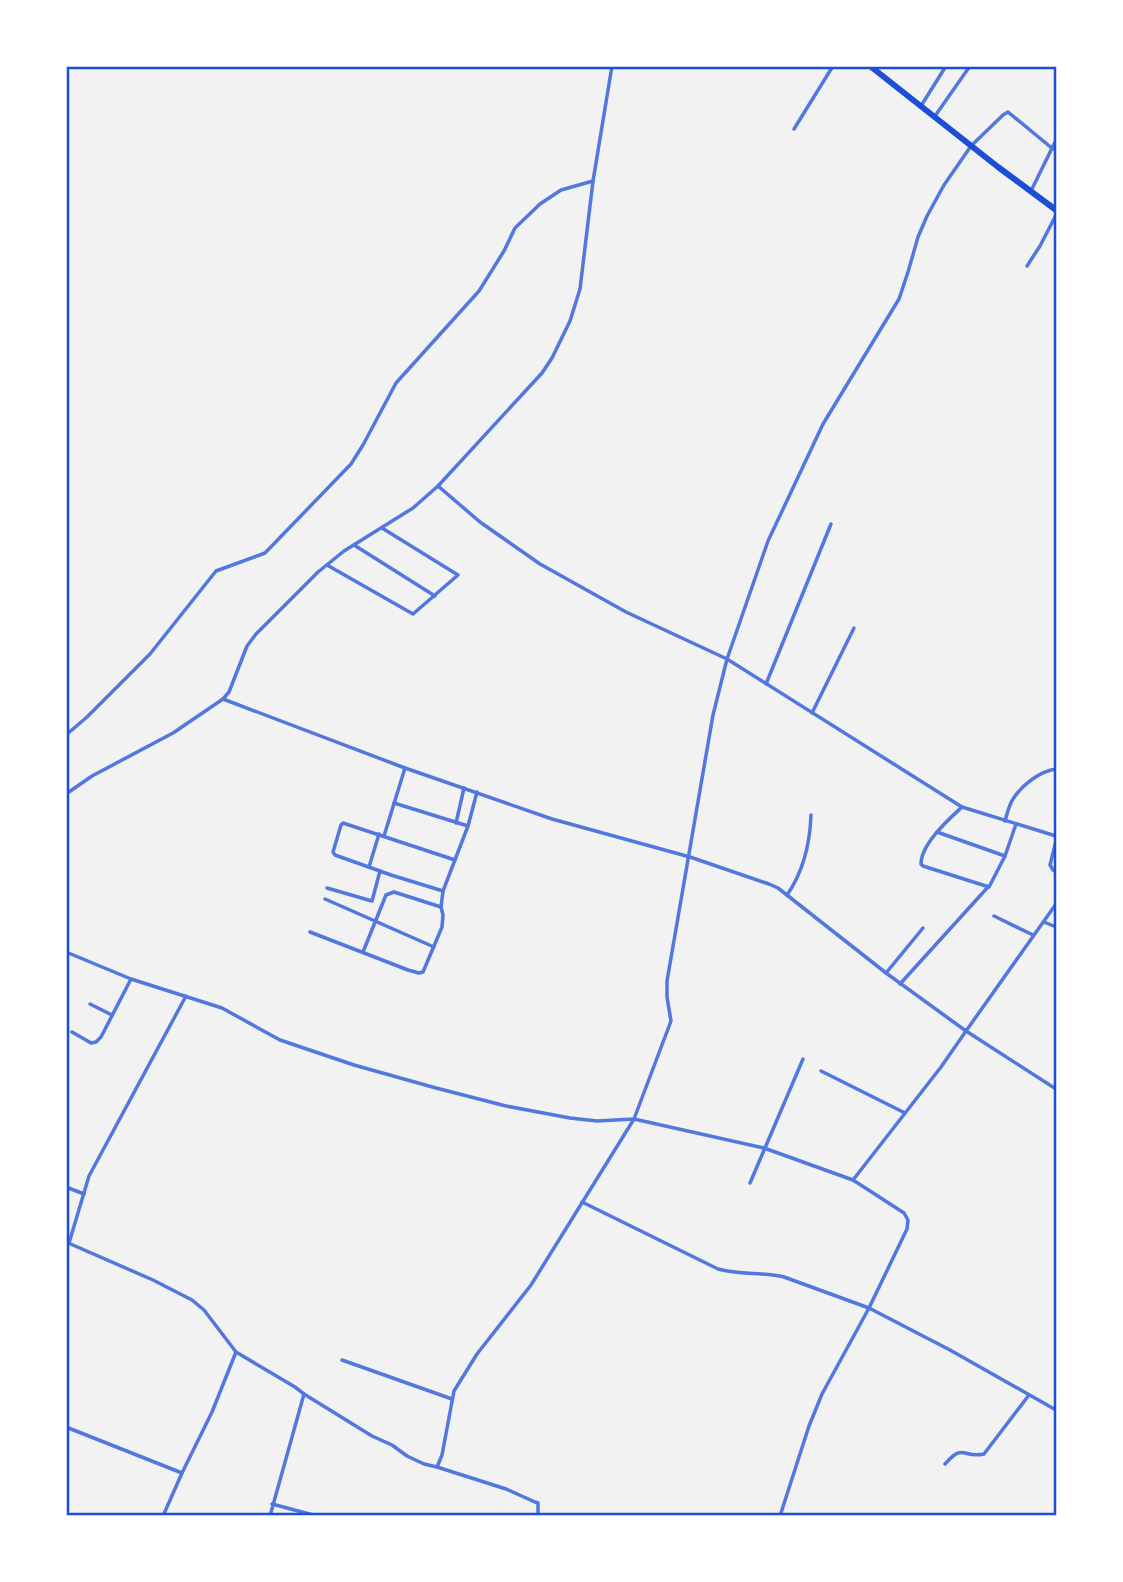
<svg xmlns="http://www.w3.org/2000/svg" width="1123" height="1582" viewBox="0 0 1123 1582" font-family="Spectral,serif">
<rect width="100%" height="100%" fill="#f2f2f2"/>
<g fill="none" stroke-linecap="round" stroke-linejoin="round">
<g stroke="#5277de" stroke-width="3.5">
<polyline points="921,106 946,66"/>
<polyline points="935,116 970,66"/>
<polyline points="794,129 833,66"/>
<polyline points="1031,191 1056,140"/>
<polyline points="1027,266 1040,246 1056,215"/>
<polyline points="438,486 480,522 540,564 626,612 727,659 962,807 1056,836"/>
<polyline points="354,545 435,596"/>
<polyline points="327,565 413,614 458,575 382,528"/>
<polyline points="766,684 831,524"/>
<polyline points="223,699 405,768 552,819 690,857 769,884 778,888 886,973 966,1031 1056,904"/>
<polyline points="812,713 854,628"/>
<polyline points="66,735 87,717 150,654 216,571 265,553 351,464 363,445 396,383 479,291 504,251 515,228 540,204 561,190 593,181"/>
<polyline points="66,794 92,776 173,733 223,699 229,692 247,646 256,634 318,572 344,551 413,508 438,486 542,373 552,358 570,321 580,289 593,181 612,66"/>
<polyline points="394,803 468,826"/>
<path d="M962,807c-14,13 -41,37 -41,57l2,2 66,21 16,-31"/>
<path d="M1005,821c2,-7 4,-16 8,-22 9,-14 27,-28 43,-30"/>
<polyline points="456,823 464,788"/>
<polyline points="937,832 1005,856 1016,824"/>
<polyline points="384,836 405,768"/>
<polyline points="1056,841 1050,865 1053,870 1056,872"/>
<polyline points="369,867 379,834"/>
<polyline points="327,888 372,901 380,871"/>
<polyline points="443,891 391,875 335,855 333,852 341,825 343,823 455,860"/>
<path d="M787,895c16,-23 23,-52 24,-80"/>
<polyline points="325,899 434,947"/>
<polyline points="994,916 1033,935"/>
<polyline points="1044,922 1056,927"/>
<polyline points="310,932 408,970 419,973 423,972 442,927 443,915 441,907 443,891 468,826 477,792"/>
<polyline points="66,952 131,979 222,1008 280,1040 354,1065 436,1088 506,1106 570,1118 597,1121 634,1119 671,1021 667,997 667,981 713,715 727,659 768,541 823,424 899,299 908,272 918,237 927,216 944,185 971,146 1003,115 1008,112 1053,149"/>
<polyline points="363,952 386,895 394,892 441,907"/>
<polyline points="886,973 923,928"/>
<polyline points="900,984 988,887"/>
<polyline points="90,1004 112,1015"/>
<polyline points="72,1032 91,1043 96,1042 101,1037 131,979"/>
<polyline points="821,1071 905,1113"/>
<polyline points="853,1180 941,1067 966,1031 1056,1089"/>
<polyline points="750,1183 803,1059"/>
<polyline points="66,1187 84,1194"/>
<path d="M582,1202l136,67c22,6 44,3 66,8l85,31 81,42 106,60"/>
<polyline points="66,1242 153,1280 192,1300 204,1310 236,1352 295,1387 304,1394 372,1436 392,1445 407,1456 424,1464 437,1467 442,1455 454,1391 477,1354 531,1285 634,1119 764,1148 853,1180 904,1213 908,1220 907,1229 869,1308 822,1394 809,1426 780,1516"/>
<polyline points="69,1243 89,1176 186,996"/>
<polyline points="342,1360 452,1399"/>
<polyline points="66,1427 182,1473 212,1412 236,1352"/>
<path d="M945,1464c19,-22 18,-5 39,-10l45,-59"/>
<polyline points="437,1467 506,1489 535,1502 538,1503 538,1516"/>
<polyline points="272,1504 317,1516"/>
<polyline points="163,1516 182,1473"/>
<polyline points="270,1516 304,1394"/>
</g>
<polyline stroke="#1d4ed8" stroke-width="6" points="870,66 998,167 1056,210"/>
</g>
<rect width="1123" height="1582" fill="none" stroke="#ffffff" stroke-width="136"/>
<rect x="68" y="68" width="987" height="1446" fill="none" stroke="#1d4ed8" stroke-width="2.5"/>
</svg>
